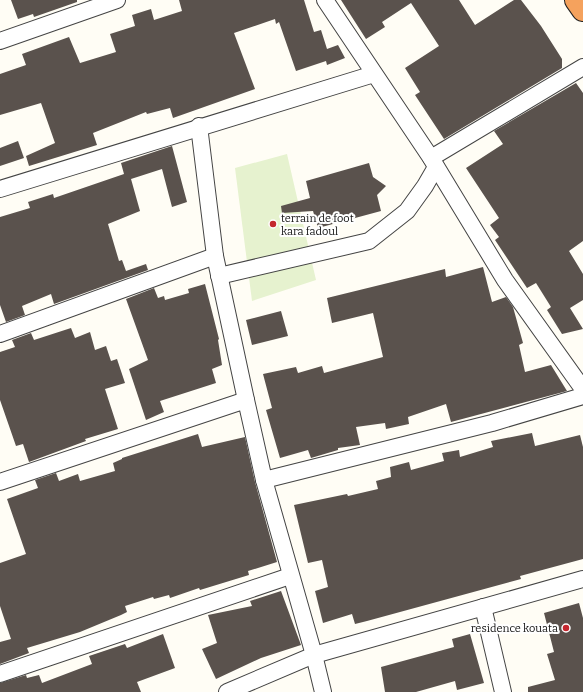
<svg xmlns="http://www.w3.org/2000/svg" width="583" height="692" viewBox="0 0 583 692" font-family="Bitter,serif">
<rect width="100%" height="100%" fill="#fffdf5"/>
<polygon fill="#e6f2cf" points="287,154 316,280 252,301 235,168"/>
<g fill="#5a524d">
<polygon points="11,0 77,0 77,2 34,17 33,14 18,19"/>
<polygon points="179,0 304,0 314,32 321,30 327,49 338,45 345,58 327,65 326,61 296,71 279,22 276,24 275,19 234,33 255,89 173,118 170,108 147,114 146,112 93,133 97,145 29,166 26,156 55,143 41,103 0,115 0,74 26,65 22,54 69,37 80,63 116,52 110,34 135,26 132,15 151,9 154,20 182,11"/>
<polygon points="341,0 459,0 475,25 514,0 521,0 541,26 562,59 562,68 444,139 415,95 420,92 405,68 439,46 411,3 382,22 385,27 366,39"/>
<polygon points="576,83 583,93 583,241 569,251 583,274 583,300 570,308 583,329 562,334 547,310 551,307 536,283 527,288 495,240 499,237 490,225 499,218 466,168 503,144 494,131"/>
<polygon points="18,141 24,158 0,166 0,148"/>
<polygon points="172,146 187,202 172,207 162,169 131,179 140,211 108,224 119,261 122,260 126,271 146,264 148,270 54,304 51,294 22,306 25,315 6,322 0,305 0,217 30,208 28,202 53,194 54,198 124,174 121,163"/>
<polygon points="369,163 373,177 386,186 377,195 381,211 318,228 313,211 282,213 281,206 310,198 306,181"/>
<polygon points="483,267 492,302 506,297 513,307 523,343 519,345 525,372 551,365 567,391 451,422 446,404 408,417 409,424 386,429 385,423 356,427 360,445 338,448 338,450 311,458 308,450 280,458 266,410 272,408 263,374 296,367 298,373 322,366 324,373 383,357 373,313 332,323 327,298 445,269 446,277"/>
<polygon points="205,284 219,339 218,340 222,365 212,369 216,383 160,401 164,412 146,420 129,369 148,360 126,299 154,288 158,298 164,296 165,300 189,293 188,289"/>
<polygon points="281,311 288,336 252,345 246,320"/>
<polygon points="71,328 75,338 90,332 95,350 106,346 111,361 117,359 125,383 105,389 118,429 85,439 86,441 29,462 23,444 16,446 0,400 0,352 15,347 12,340 31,333 34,340"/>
<polygon points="532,433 535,446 580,435 583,447 583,559 520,576 521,579 367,621 355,624 352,614 323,623 315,591 328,587 322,560 308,563 294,505 347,494 348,496 378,489 376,481 391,477 390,467 409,462 411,470 444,461 442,453 459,450 460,457 493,447 491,441"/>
<polygon points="198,434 202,447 245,437 255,482 277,562 248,571 249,575 200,590 199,588 170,598 169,595 154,599 153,597 125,606 127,612 121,615 80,632 27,648 29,653 0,664 0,642 11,639 0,606 0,563 26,554 7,499 38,488 35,480 56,473 59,481 78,474 80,481 115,471 113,463 122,459 122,458"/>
<polygon points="281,591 301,645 261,658 216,679 202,649 217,643 208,615 252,606 250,601"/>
<polygon points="579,603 583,618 583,692 528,692 528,687 555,680 547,654 554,652 544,613"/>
<polygon points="163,634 175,668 137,682 141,692 0,692 0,683 26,675 27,678 39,675 42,683 92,664 89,656 125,644 127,648"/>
<polygon points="470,634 484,683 457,690 455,681 416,692 385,692 381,667 454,647 452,639"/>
</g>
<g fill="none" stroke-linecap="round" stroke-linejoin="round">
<defs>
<g id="street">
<polyline points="325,0 431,158 505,280 583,389"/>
<polyline points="0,41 117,0"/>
<polyline points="199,126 215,256 246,400"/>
<polyline points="431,158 583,67"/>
<polyline points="0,189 374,74"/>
<polyline points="219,276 369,241 407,211 425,186 436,167"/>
<polyline points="0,334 215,256"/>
<polyline points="264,480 492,423 583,396"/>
<polyline points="0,482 246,400 264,480 314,655 323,692"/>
<polyline points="483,607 503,692"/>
<polyline points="0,674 290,576"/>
<polyline points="227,692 314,655 583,579"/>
</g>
<polyline id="highway" points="576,0 583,10"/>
</defs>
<use href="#street" stroke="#444" stroke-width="18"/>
<use href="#highway" stroke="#222" stroke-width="24"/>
<use href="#street" stroke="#fff" stroke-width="16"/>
<use href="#highway" stroke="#f5a25d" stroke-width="22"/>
</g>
<g fill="#c4262e" stroke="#fff" stroke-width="1.5">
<circle cx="273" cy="224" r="4"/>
<circle cx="566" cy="628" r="4"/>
</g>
<g text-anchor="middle" stroke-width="4" stroke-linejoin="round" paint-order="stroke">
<g font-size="11" fill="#111" stroke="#fff" text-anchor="start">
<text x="281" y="222">terrain de foot<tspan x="281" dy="13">kara fadoul</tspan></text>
<text x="558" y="632" text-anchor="end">residence kouata</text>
</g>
</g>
</svg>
